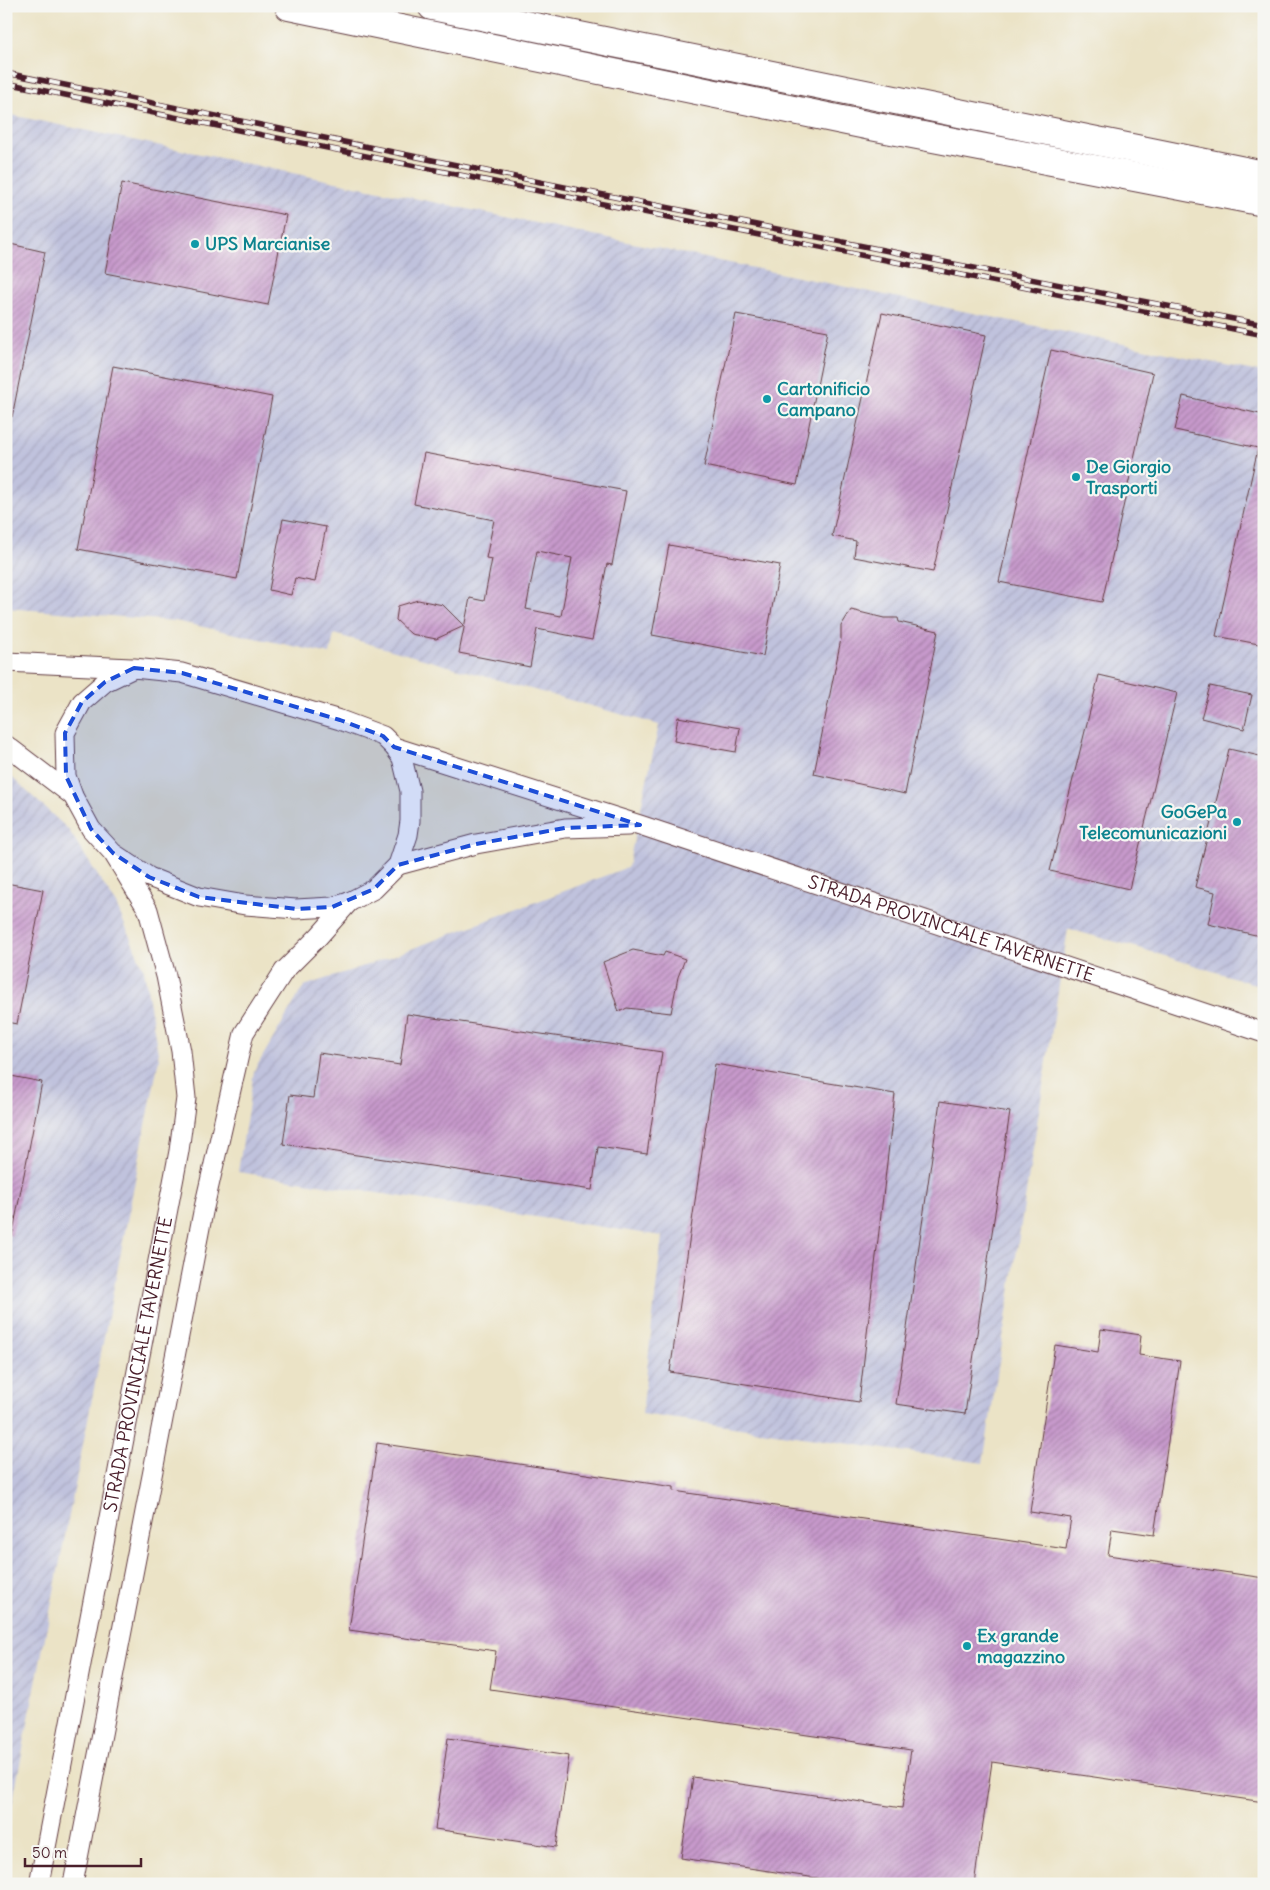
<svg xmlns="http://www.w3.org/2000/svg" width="1270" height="1890" viewBox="0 0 1270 1890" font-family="Delius,sans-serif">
<defs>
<pattern id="industrial-furrows" width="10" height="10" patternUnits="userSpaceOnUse" patternTransform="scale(1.25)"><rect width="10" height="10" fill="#c0c2dd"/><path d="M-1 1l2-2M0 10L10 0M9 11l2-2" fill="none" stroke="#a6a6be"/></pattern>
<pattern id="building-hatch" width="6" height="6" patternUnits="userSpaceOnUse" patternTransform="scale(1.25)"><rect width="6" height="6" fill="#c79acc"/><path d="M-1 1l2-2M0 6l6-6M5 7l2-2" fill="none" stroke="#a47da6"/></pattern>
</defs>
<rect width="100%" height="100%" fill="#f6f6f2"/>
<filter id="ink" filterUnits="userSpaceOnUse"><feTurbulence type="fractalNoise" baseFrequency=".02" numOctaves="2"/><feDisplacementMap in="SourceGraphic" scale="10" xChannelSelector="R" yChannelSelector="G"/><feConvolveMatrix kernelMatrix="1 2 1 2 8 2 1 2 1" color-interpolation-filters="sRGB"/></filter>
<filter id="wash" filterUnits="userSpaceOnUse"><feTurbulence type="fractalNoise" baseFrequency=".0096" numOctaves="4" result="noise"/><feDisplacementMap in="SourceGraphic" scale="20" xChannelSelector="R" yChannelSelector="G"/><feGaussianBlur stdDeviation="1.12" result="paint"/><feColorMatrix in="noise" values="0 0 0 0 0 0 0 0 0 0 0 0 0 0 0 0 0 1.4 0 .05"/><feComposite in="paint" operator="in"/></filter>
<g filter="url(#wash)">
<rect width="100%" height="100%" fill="#ebe3c6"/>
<g fill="url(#industrial-furrows)">
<polygon points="6,114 1264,373 1264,987 1139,948 1068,929 983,1463 642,1414 662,1236 238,1172 254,1071 304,986 382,960 628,867 659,725 334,634 330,654 175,621 6,608"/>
<polygon points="6,772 68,829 116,904 144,970 159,1059 6,1835"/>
</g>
<g id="blocks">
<g fill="url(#building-hatch)" fill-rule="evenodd">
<polygon points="122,183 286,215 268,305 105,273"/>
<polygon points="6,243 45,252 12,417 6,417"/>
<polygon points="882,313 986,335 933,572 854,557 856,541 832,536"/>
<polygon points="736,314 828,331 797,485 704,466"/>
<polygon points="1051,350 1153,373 1102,602 999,582"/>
<polygon points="113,366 272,397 237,579 78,549"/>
<polygon points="1183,396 1264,415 1264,645 1216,636 1258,448 1175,430"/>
<path d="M424,453l202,38 -14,74 -5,-1 -15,76 -55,-11 -7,38 -71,-14 11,-55 14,3 8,-42 -6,-1 8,-38 -80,-16zM537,551l35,7 -11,58 -35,-7z"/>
<polygon points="283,519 326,527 315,582 295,578 291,595 269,590"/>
<polygon points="669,545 780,565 763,656 652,635"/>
<polygon points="418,600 443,605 464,626 436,639 411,634 396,620 398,606"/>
<polygon points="851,610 884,618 898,618 899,622 938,631 905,794 814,774 841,639 841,626"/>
<polygon points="1099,675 1177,693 1129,889 1050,871"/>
<polygon points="1210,686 1252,695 1244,729 1201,718"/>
<polygon points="678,717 740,728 736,752 674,741"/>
<polygon points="1229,749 1264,757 1264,937 1208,924 1215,892 1195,887"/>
<polygon points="6,883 43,890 17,1024 6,1022"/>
<polygon points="633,950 663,956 665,952 685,959 678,977 671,1013 627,1008 619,1012 603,962"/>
<polygon points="407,1014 662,1052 647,1154 598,1147 592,1190 283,1144 290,1095 313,1098 319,1053 400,1065"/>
<polygon points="715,1064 895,1094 859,1402 670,1372"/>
<polygon points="6,1075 42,1082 12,1236 6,1235"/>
<polygon points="940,1101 1010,1112 965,1414 896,1404"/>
<polygon points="1101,1329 1141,1335 1139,1355 1180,1361 1154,1535 1112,1529 1108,1555 1264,1578 1264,1802 992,1762 974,1884 857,1884 681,1858 693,1777 902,1808 911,1750 490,1689 496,1651 349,1630 377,1443 674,1487 674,1491 1066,1549 1071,1518 1030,1512 1055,1345 1098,1352"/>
<polygon points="448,1738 569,1756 556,1847 435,1829"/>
</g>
</g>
</g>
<g filter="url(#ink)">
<use href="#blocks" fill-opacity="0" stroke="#623c42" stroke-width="1"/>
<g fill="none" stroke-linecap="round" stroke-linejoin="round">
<defs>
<g id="minor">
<polyline points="6,662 131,668"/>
<polyline points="6,745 73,796"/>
<path id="s1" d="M394,747l246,78 624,208"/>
<polyline points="398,865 476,844 565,828 628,826"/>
<path id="s2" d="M39,1884l140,-733 7,-53 -5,-47 -15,-75 -18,-66 -35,-57 -22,-24 -18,-33 -7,-20 -1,-43 17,-31 23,-20 29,-14 48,5 158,47 43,16 11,11 8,11 8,33v30l-2,14 -10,30 -24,24 -25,13 -17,5 -36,2 -51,-4 -46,-8 -50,-20 -36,-24"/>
<polyline points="73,1884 203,1212 244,1033 284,971 319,936 349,902"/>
</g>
<g id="trunk">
<polyline points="289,6 871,126 1264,202"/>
<polyline points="432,6 1264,175"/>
</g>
</defs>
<use href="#minor" stroke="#623c42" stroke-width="21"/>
<use href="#trunk" stroke="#623c42" stroke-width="30"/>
<use href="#minor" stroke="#fff" stroke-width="19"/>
<use href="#trunk" stroke="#fff" stroke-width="28"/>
<defs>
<g id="rail">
<polyline points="6,73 589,192 1264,325"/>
<polyline points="6,83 588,201 1264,335"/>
</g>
</defs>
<use href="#rail" stroke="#4a1f2b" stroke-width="5.5"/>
<use href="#rail" stroke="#f6f6f2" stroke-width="4" stroke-dasharray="11" stroke-linecap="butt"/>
</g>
</g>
<path fill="#1d4ed8" fill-opacity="0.2" stroke="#1d4ed8" stroke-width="4" stroke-dasharray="10 6" stroke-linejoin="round" d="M134,668l48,5 158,47 43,16 11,11 246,78 -75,3 -89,16 -78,21 -24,24 -42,18 -36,2 -97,-12 -50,-20 -36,-24 -22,-24 -25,-53 -1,-43 17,-31 23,-20z"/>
<g fill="#0f9aa8" stroke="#f6f6f2" stroke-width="2">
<circle cx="195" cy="244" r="5"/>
<circle cx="767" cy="399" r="5"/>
<circle cx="1076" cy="477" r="5"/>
<circle cx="1237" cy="822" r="5"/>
<circle cx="967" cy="1646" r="5"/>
</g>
<g text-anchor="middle" stroke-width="4.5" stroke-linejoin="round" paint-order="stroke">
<g font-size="18" font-weight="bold" fill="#0d838f" stroke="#f6f6f2" text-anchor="start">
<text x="205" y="250">UPS Marcianise</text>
<text x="777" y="395">Cartonificio<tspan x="777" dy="21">Campano</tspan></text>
<text x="1086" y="473">De Giorgio<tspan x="1086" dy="21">Trasporti</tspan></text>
<text x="1227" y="818" text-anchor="end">GoGePa<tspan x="1227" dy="21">Telecomunicazioni</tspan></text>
<text x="977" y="1642">Ex grande<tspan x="977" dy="21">magazzino</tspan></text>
</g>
<g font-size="18" fill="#4a1f2b" stroke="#f6f6f2">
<text dy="6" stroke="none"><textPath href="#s1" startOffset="586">STRADA PROVINCIALE TAVERNETTE</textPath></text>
<text dy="6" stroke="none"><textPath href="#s2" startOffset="529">STRADA PROVINCIALE TAVERNETTE</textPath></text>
</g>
</g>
<rect width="1270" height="1890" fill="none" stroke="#f6f6f2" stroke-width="25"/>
<path d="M25 1858v8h116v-8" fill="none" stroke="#4a1f2b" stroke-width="2.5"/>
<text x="32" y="1858" font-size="15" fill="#4a1f2b" stroke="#f6f6f2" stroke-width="4" paint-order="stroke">50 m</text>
</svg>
